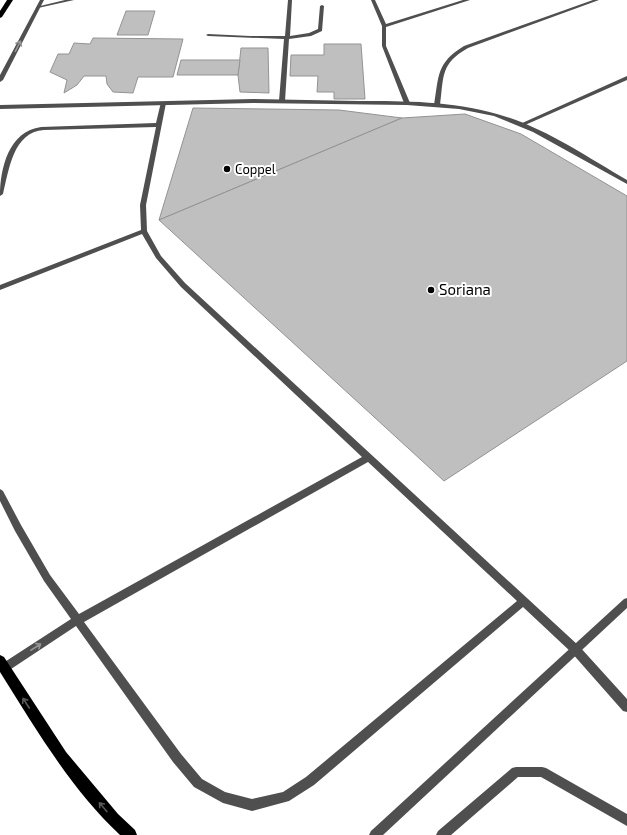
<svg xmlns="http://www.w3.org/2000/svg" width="627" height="835" viewBox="0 0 627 835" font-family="'Exo 2',sans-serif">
<rect width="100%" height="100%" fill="#fff"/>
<g fill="#bfbfbf" stroke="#939393">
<polygon points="126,11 155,11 148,35 117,35"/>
<polygon points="93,38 183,39 173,77 138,77 133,93 113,92 107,84 106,76 84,76 77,85 64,93 67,80 50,72 58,54 69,54 74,43 90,44"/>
<polygon points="324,44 361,44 365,99 334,99 334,92 317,92 318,76 290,76 291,55 324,55"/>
<polygon points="241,48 268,48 269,93 240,92 238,75"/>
<polygon points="181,60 240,60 238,75 177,75"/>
<polygon points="193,108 339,110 402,118 159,220"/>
<polygon points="465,114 521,134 627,196 627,361 444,481 159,220 402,118"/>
</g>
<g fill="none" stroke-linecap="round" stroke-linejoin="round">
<g fill="#4f4f4f" fill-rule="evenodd">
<polygon points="65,0 74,0 38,8 36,7"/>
<polygon points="288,0 292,0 290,36 309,33 318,29 320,6 322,5 324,6 322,31 311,36 289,39 285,101 282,103 279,101 284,39 208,36 206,35 208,34 250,36 285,36"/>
<polygon points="371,0 375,0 386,24 463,0 470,0 386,27 386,46 410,103 409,104 404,103 382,46 382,26"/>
<path d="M593,0h6l-131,48c-28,16 -24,28 -28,57l-3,2 -3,-2c5,-29 2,-42 30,-59z"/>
<polygon points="627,76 627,80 525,125 520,124"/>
<path d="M161,102l5,1 -20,102 1,26 14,25 24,27 394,363 48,53v13l-4,-1 -52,-59 -48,-45 -209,178 -25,16 -37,10 -29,-8 -29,-16 -21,-25 -97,-136 -68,45 -4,2 -4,-2v-6l71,-46 -27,-38 -29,-50 -15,-30v-12l3,2 18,34 29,50 29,39 283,-157 -181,-170 -25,-29 -14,-24 -142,56v-5l141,-55 -1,-25 16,-78 -112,3c-31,2 -35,40 -41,64l-3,2c0,-28 9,-65 41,-69l115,-4zM368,462l149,139 -211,176 -23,15 -31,7 -27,-7 -23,-13 -21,-25 -97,-132z"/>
<polygon points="516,767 542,767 546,768 627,814 627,826 541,777 518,777 451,835 436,835 438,831 512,768"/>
</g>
<g fill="#4f4f4f" fill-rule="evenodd">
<path d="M253,99c35,1 71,1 106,2 46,0 93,0 138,13 47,13 88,42 130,66v4l-94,-52 -39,-16 -35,-7 -52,-4 -154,-2 -253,6v-4z"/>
<polygon points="627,598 627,608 383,835 369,835 371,831 624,599"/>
</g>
<polygon fill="#4f4f4f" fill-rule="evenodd" points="40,0 44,0 3,80 0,82 0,75"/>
<g fill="#000" fill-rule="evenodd">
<polygon points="7,0 13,0 2,17 0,18 0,11"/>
<path d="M0,655l4,2 62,95 52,62 17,16 2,5h-17c-50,-47 -84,-106 -120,-163z"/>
</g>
</g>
<defs><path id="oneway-shaft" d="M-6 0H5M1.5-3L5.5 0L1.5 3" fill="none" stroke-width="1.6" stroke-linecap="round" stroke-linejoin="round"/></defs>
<g stroke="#959595">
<use href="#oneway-shaft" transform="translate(18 46) rotate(-63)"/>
<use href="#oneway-shaft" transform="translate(36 647) rotate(-33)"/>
</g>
<g stroke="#595959">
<use href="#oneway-shaft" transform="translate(26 703) rotate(-123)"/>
<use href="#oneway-shaft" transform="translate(103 807) rotate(-130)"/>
</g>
<g fill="#000" stroke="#fff" stroke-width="1.5">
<circle cx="227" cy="169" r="4"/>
<circle cx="431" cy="290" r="4"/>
</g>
<g text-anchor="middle" stroke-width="4" stroke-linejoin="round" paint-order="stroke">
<g font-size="13" fill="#000" stroke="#fff" text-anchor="start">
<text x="235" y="174">Coppel</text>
</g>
<g font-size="15" fill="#000" stroke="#fff" text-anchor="start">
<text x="439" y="295">Soriana</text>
</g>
</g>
</svg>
